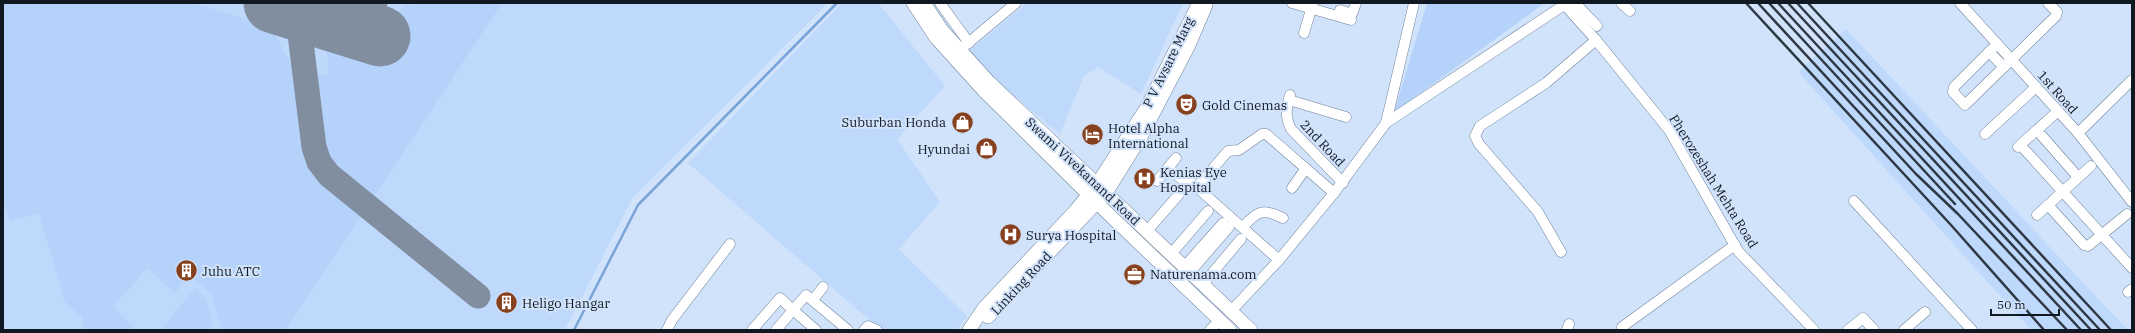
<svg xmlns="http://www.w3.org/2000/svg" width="2135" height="333" viewBox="0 0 2135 333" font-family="'IBM Plex Serif',serif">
<rect width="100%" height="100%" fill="#d1e3fa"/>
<g fill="#bed9fc">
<polygon points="3,3 828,3 633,197 565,330 3,330"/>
<polygon points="842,3 878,3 945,86 897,139 940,202 899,249 967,316 957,330 881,330 688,163"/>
<polygon points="1027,3 1183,3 1141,94 1098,67 1084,76 1060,134 964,55"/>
<polygon points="1846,29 2104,305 2128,330 2031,330 1798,72"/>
</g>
<g fill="#b4d2fa">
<path d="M3,3h189l68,20 8,5 7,7 19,34 12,89 4,13 5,6 47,37 -77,116h-64l-9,-35 -17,-16 3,-8 -2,-7c-7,-5 -14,-3 -19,4v7l7,6 -9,12 -28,-25 -34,39 20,19 1,4h-51v-12l-18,-16 -26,-89 -29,8 -7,-20z"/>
<polygon points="406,3 412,6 414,3 502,3 369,203 326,166 318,147 310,71 329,76 326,42 381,59 392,23"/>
<polygon points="1427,3 1545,3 1394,112"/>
<polygon points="195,288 206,299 214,330 161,330"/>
</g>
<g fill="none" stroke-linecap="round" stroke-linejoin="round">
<polyline stroke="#79a4da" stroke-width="2.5" points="574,330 638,205 837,3"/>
<g stroke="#808ea0" stroke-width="25">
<polyline points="297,10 314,147 319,162 329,175 478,296"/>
<polyline points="350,27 362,12 375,3"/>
</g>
<polyline stroke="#808ea0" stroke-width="61" points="274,3 380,36"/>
<defs>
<g id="minor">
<polyline points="940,3 969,43"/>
<polyline points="1292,3 1351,20"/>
<polyline points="1563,3 1596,40 1669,130 1738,251 1814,330"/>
<polyline points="1575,3 1597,26"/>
<polyline points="1621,3 1630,11"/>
<polyline points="1960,3 2078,133 2132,202"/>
<polyline points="1340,10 1352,14 1356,3"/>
<polyline points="1304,33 1313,3"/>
<polyline points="1997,44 1954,87 1953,92 1965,105 2056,16 2057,12 2048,3"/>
<polyline points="1989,52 2004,67"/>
<polyline points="955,54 1016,3"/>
<path d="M1290,95c-4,13 -5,22 1,34l52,54"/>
<polyline points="1289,100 1346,117"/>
<polyline points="1386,123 1414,3"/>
<polyline points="2078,133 2132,80"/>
<polyline points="1985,134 2036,87"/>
<polyline points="2042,136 2078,177"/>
<polyline points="2018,147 2058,111"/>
<polyline points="2025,150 2132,268"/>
<polyline points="1168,168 1188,184"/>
<polyline points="1157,181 1176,158"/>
<polyline points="1197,187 1228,151 1239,150 1262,134 1266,134 1334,193"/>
<polyline points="1292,188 1306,168"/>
<polyline points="1854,201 1972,330"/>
<polyline points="2048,205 2084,245 2088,246 2127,214"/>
<polyline points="2037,215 2091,166"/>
<path d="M1243,227c14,-16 20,-19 40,-9"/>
<polyline points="1147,231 1188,184 1192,183 1279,260"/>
<polyline points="1561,252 1538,212 1479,144 1475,136 1480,126 1546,83 1596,40"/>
<polyline points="1171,254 1208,211"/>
<polyline points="1185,266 1223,223"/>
<polyline points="1190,272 1229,227"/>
<polyline points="1203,284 1241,239"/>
<polyline points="2128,292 2132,289"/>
<polyline points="813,300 823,287"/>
<polyline points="1231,311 1279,260 1334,193 1386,123 1567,3"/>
<polyline points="1622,327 1735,245"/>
<polyline points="667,330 672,320 730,244"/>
<polyline points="752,330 780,298 793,310 776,330"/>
<polyline points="816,330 793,310 806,295 848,330"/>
<polyline points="864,330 868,326 877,330"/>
<polyline points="1210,330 1219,321"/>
<polyline points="1567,330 1569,324"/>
<polyline points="1848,330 1863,318 1874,330"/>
<polyline points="1904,330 1925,312"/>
</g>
<g id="major">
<polyline points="913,3 936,38 984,91 1097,203 1230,330"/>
<polyline points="924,3 942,30 989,82 1251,330"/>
<polyline points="988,317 1106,193 1142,135 1189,45 1206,5"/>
<polyline points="969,330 984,308 1076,210 1097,184 1147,107 1199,3"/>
</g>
</defs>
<use href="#minor" stroke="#6d829c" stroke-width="11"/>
<use href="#major" stroke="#6d829c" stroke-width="14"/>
<use href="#minor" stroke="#fff" stroke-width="10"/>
<use href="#major" stroke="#fff" stroke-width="13"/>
<g stroke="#2f3945" stroke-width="2.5">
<polyline points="1746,3 1951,225 2044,330"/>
<polyline points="1758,3 1916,174 1958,214 2067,330"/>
<polyline points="1769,3 1955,204"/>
<polyline points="1778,3 2081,330"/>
<polyline points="1788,3 2091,330"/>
<polyline points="1797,3 2100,330"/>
<polyline points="1808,3 2111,330"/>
</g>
</g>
<defs>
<symbol id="theatre-disc" viewBox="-11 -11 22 22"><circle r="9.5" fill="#87401d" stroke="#d1e3fa"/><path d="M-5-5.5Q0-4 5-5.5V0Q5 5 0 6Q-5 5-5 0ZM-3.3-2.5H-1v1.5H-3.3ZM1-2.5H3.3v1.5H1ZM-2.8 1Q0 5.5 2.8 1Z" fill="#fff"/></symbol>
<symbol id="shop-disc" viewBox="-11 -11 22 22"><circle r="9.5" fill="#87401d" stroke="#d1e3fa"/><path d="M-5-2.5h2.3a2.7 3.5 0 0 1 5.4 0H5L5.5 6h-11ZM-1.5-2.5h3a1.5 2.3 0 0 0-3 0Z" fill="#fff"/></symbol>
<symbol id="hotel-disc" viewBox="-11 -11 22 22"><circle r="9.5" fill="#87401d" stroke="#d1e3fa"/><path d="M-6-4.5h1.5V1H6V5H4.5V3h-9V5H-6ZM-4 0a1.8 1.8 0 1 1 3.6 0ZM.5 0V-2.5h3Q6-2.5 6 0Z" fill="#fff"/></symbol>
<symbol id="hospital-disc" viewBox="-11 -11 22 22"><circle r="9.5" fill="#87401d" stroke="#d1e3fa"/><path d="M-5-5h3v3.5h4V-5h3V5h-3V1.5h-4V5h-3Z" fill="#fff"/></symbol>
<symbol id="building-disc" viewBox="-11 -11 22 22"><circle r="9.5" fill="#87401d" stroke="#d1e3fa"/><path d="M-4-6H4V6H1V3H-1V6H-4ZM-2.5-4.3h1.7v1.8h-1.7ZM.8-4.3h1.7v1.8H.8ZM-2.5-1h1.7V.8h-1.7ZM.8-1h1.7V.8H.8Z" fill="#fff"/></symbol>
<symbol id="office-disc" viewBox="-11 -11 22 22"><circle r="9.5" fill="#87401d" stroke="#d1e3fa"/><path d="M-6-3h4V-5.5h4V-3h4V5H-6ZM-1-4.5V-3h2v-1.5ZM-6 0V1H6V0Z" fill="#fff"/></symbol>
</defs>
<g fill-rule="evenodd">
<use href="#theatre-disc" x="1174" y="92" width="25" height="25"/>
<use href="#shop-disc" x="950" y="110" width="25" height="25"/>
<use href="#hotel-disc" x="1080" y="122" width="25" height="25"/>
<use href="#shop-disc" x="974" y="136" width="25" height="25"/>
<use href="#hospital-disc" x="1132" y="166" width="25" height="25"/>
<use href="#hospital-disc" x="998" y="222" width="25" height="25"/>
<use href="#building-disc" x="174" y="258" width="25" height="25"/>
<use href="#office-disc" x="1122" y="262" width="25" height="25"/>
<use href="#building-disc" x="494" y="290" width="25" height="25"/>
</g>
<g text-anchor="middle" stroke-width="4" stroke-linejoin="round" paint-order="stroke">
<g font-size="13" fill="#101822" stroke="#d1e3fa">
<text transform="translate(1168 62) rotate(-64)" y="5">P V Avsare Marg</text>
<text transform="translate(2058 92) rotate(48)" y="5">1st Road</text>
<text transform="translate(1323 143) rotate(47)" y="5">2nd Road</text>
<text transform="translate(1083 171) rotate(43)" y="5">Swami Vivekanand Road</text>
<text transform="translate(1714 181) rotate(58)" y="5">Pherozeshah Mehta Road</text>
<text transform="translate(1021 283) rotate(-47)" y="5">Linking Road</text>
</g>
<g font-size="13" fill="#101822" stroke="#d1e3fa" text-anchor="start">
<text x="1202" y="110">Gold Cinemas</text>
<text x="946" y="127" text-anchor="end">Suburban Honda</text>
<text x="1108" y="133">Hotel Alpha<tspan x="1108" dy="15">International</tspan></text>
<text x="970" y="154" text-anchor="end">Hyundai</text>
<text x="1160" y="177">Kenias Eye<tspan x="1160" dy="15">Hospital</tspan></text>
<text x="1026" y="240">Surya Hospital</text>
<text x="202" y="276">Juhu ATC</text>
<text x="1150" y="279">Naturenama.com</text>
<text x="522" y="308">Heligo Hangar</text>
</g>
</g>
<rect width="2135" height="333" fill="none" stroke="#101822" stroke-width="8"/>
<path d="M1991 309v6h68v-6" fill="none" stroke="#101822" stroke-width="2"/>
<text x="1997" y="309" font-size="12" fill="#101822" stroke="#d1e3fa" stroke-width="3" paint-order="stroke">50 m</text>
</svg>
